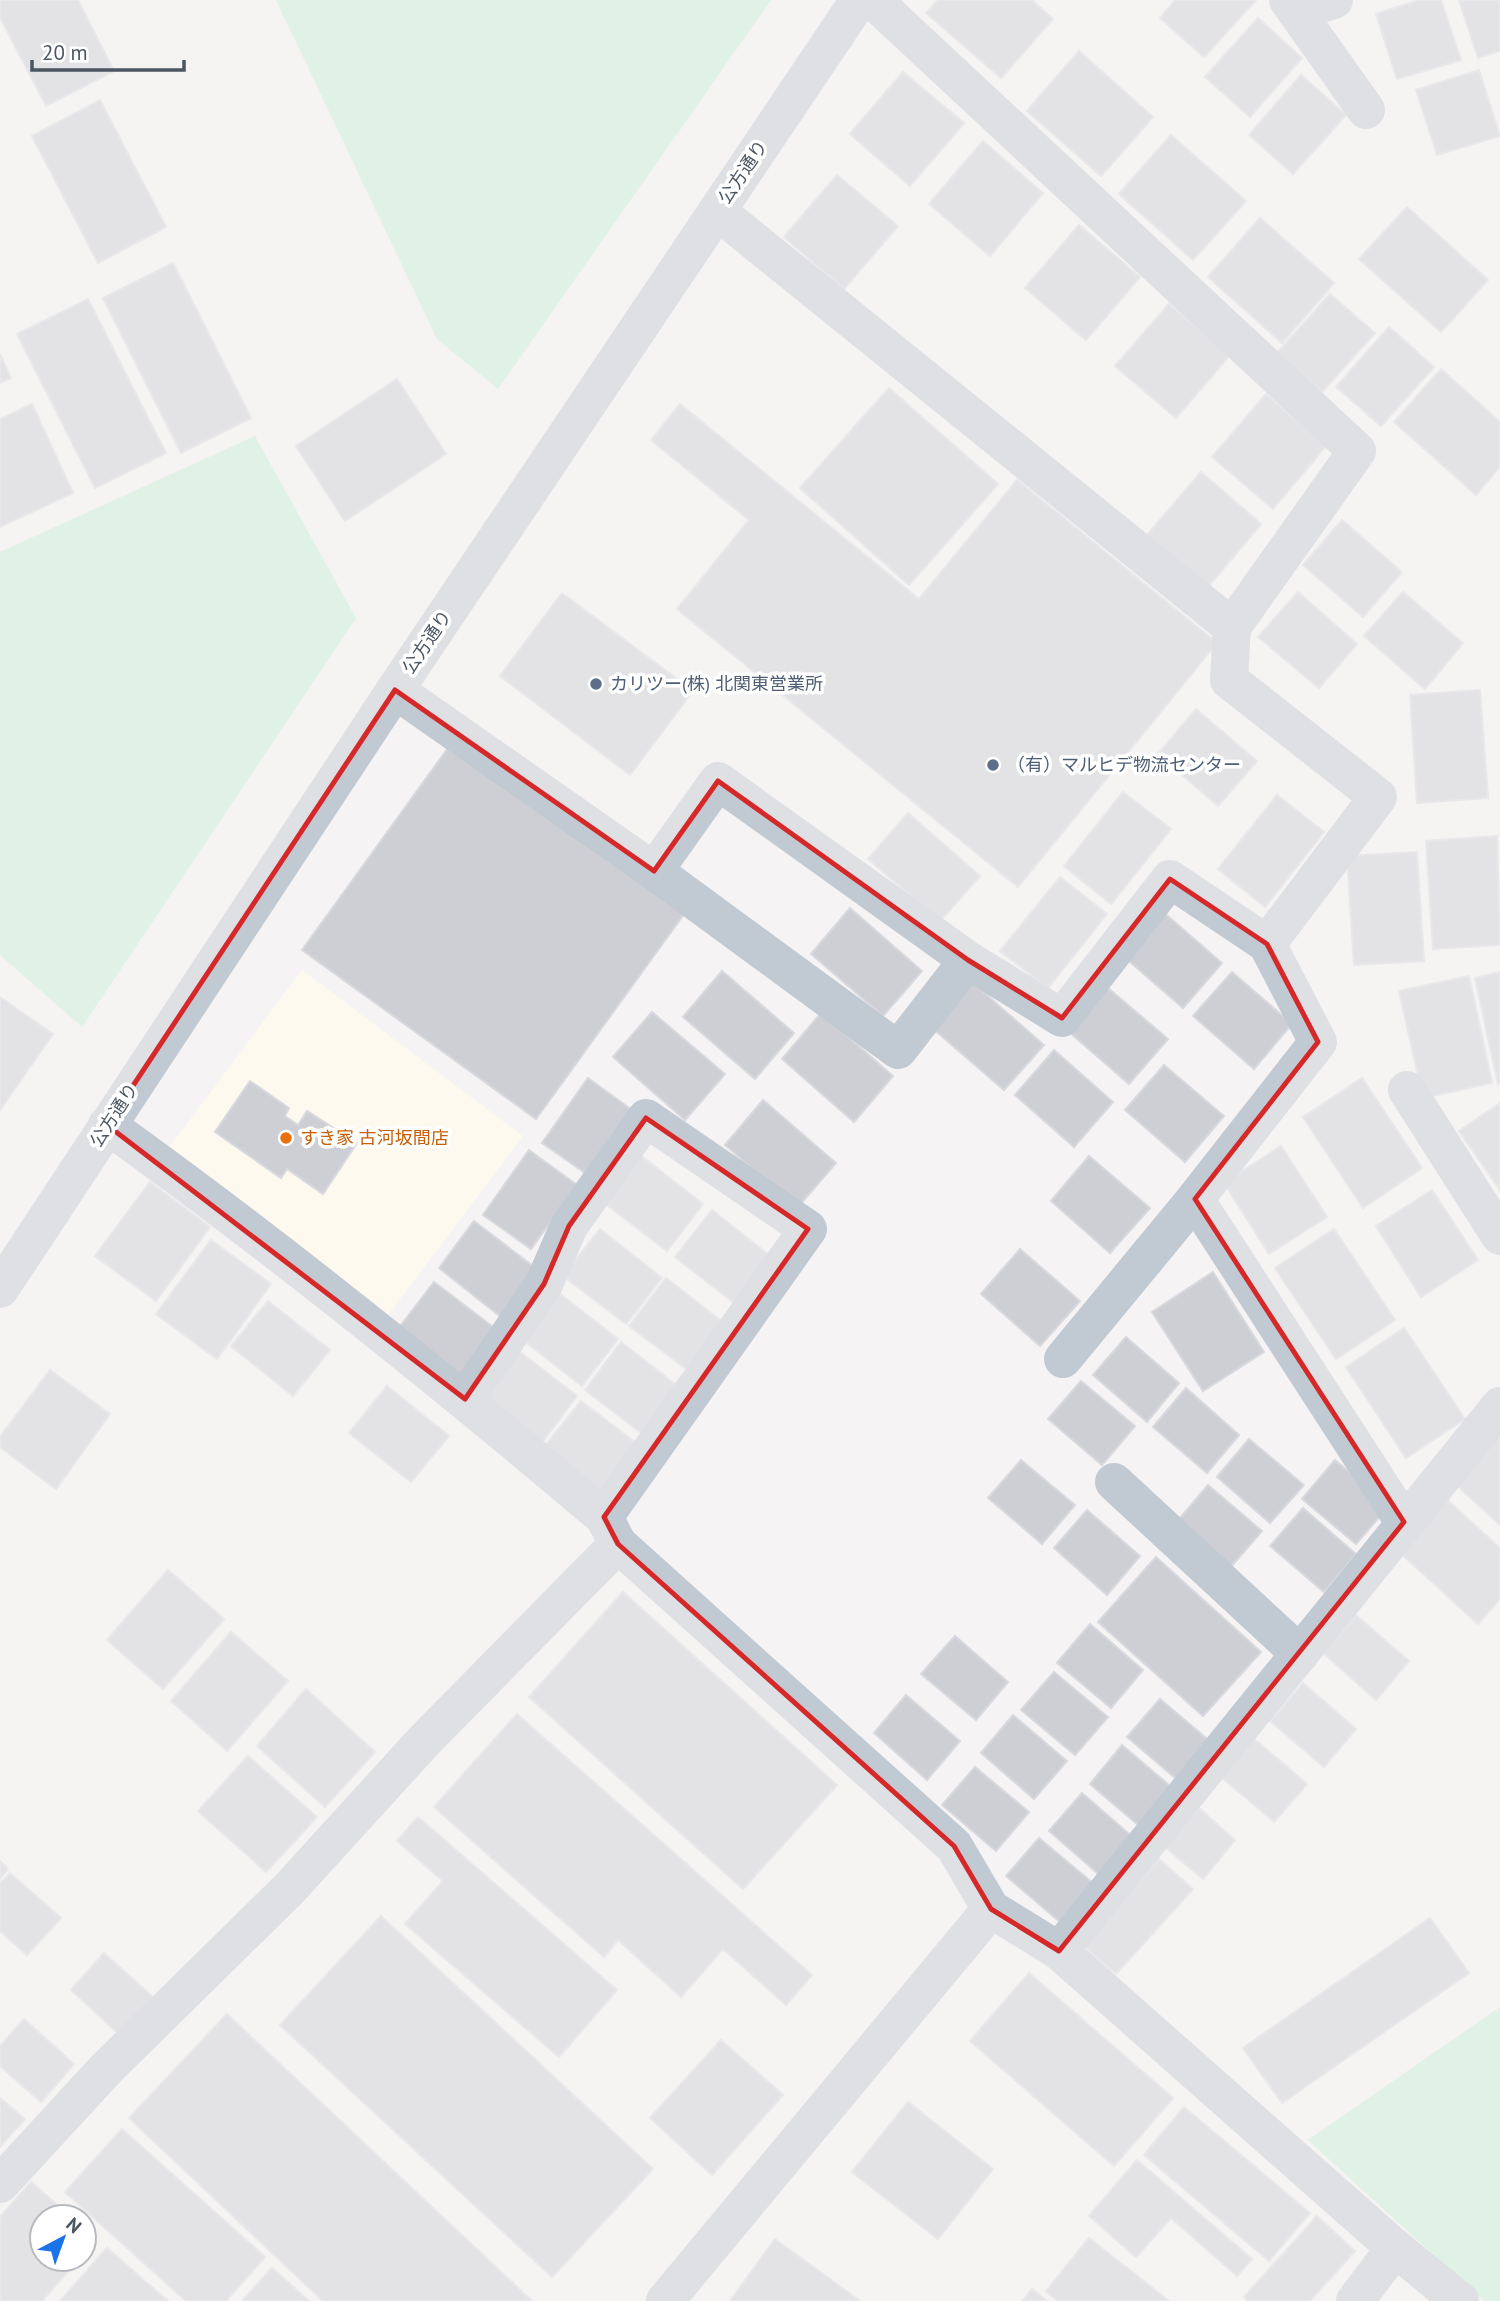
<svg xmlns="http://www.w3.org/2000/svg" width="1500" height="2301" viewBox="0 0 1500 2301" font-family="'PT Sans','Noto Sans JP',sans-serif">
<rect width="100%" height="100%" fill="#f5f3f3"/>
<polygon fill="#fdf9ef" points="302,970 523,1136 385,1319 165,1153"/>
<g fill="#c3f1d5">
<polygon points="276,0 771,0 498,389 437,339"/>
<polygon points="255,436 356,618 82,1027 0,955 0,552"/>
<polygon points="1500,2007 1500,2301 1484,2301 1308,2140"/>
</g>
<g fill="#cdcfd5" stroke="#d7d9de" stroke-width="2">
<polygon points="0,0 78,0 114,71 46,106 0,17"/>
<polygon points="938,0 1032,0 1053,19 1001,78 926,13"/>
<polygon points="1175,0 1256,0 1204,57 1160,18"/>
<polygon points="1419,0 1441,0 1461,60 1397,79 1376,14"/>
<polygon points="1459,0 1500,0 1500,51 1478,58"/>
<polygon points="1258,18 1302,58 1250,117 1205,77"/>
<polygon points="1079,51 1153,117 1101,176 1027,111"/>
<polygon points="1479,70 1500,136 1437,155 1416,90"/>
<polygon points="903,72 964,123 910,186 850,134"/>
<polygon points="1301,75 1346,115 1293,174 1249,135"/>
<polygon points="100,100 166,227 98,263 32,136"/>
<polygon points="1171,135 1246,201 1193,260 1119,194"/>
<polygon points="983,141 1043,193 990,256 929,204"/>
<polygon points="837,175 898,226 844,289 784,237"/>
<polygon points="1407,207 1488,280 1441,332 1359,259"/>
<polygon points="1260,218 1334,283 1282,343 1208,277"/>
<polygon points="1079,225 1140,277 1086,340 1025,288"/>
<polygon points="173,263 251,418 181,453 103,298"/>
<polygon points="1330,294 1375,333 1322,392 1277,353"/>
<polygon points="88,299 166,453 95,488 17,334"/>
<polygon points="1169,304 1230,355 1176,418 1115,366"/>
<polygon points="1389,327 1434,367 1381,426 1336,387"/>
<polygon points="0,354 11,378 0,383"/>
<polygon points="1441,369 1500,422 1500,467 1476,495 1394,422"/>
<polygon points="397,379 446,454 345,521 296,446"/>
<polygon points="889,388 998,484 909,585 800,488"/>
<polygon points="1266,394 1326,446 1273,509 1212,457"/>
<polygon points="32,404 73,493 0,527 0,419"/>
<polygon points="680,404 919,599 1017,480 1217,643 1018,887 677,609 749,520 651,440"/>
<polygon points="1201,472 1261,524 1208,587 1147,535"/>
<polygon points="1342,520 1402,572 1363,617 1303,565"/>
<polygon points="1298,592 1357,644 1319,688 1258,637"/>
<polygon points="1403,592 1463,643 1425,689 1364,636"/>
<polygon points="562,593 693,691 630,775 500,676"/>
<polygon points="1480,690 1488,798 1417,803 1410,695"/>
<polygon points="1196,709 1257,761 1218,806 1158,754"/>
<polygon points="453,741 687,910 536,1119 302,950"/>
<polygon points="1123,792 1171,829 1111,904 1064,866"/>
<polygon points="1277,795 1324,832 1265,907 1218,869"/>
<polygon points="908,813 980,876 940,921 868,859"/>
<polygon points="1497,836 1500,945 1433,949 1426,841"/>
<polygon points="1417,852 1424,961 1354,965 1347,856"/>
<polygon points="1060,877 1107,914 1048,988 1000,951"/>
<polygon points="850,908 922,971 883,1016 811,954"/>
<polygon points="1162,911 1222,963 1183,1008 1123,956"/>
<polygon points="722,971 794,1033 755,1079 683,1017"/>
<polygon points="1232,972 1292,1024 1254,1069 1193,1016"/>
<polygon points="1500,972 1500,1083 1498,1084 1475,978"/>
<polygon points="1469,976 1492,1083 1423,1098 1399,991"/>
<polygon points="972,982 1044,1045 1004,1090 932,1028"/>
<polygon points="1108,988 1168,1039 1129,1084 1069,1032"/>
<polygon points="0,997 53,1034 0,1110"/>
<polygon points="652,1012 725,1074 685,1120 613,1057"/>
<polygon points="821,1013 893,1076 854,1122 782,1059"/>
<polygon points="1054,1050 1113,1102 1074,1147 1015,1095"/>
<polygon points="1164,1065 1224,1116 1185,1162 1125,1110"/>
<polygon points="588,1078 636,1113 591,1177 542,1143"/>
<polygon points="1362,1078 1422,1168 1363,1208 1303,1117"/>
<polygon points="250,1081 289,1108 285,1116 298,1125 307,1111 357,1143 323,1194 287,1169 281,1178 215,1132"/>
<polygon points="763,1100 836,1163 797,1208 725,1145"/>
<polygon points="1500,1103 1500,1190 1459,1131"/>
<polygon points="1281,1146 1327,1217 1269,1254 1224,1183"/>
<polygon points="529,1150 577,1185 531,1249 483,1215"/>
<polygon points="640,1155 703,1204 667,1251 603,1202"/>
<polygon points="1089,1156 1150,1208 1110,1253 1051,1201"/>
<polygon points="150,1182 210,1227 156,1301 95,1256"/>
<polygon points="1432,1190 1478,1260 1421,1297 1376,1226"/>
<polygon points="712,1210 774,1259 738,1306 675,1257"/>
<polygon points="474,1221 538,1270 501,1317 439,1268"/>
<polygon points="600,1229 662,1278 626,1324 563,1276"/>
<polygon points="1334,1229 1395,1320 1336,1359 1275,1268"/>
<polygon points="211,1240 271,1284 217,1359 156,1314"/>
<polygon points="1020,1249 1080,1301 1040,1346 981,1294"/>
<polygon points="1213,1272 1264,1352 1203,1391 1152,1312"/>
<polygon points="666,1278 729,1327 693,1374 629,1326"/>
<polygon points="434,1282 497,1330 461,1378 398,1329"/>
<polygon points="555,1290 618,1339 582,1386 519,1337"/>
<polygon points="268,1301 330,1350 293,1396 231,1346"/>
<polygon points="1404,1328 1465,1419 1406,1458 1346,1367"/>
<polygon points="1126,1337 1179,1383 1147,1422 1093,1375"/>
<polygon points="621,1342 685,1392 648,1438 585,1390"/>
<polygon points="515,1348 577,1396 541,1444 478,1395"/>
<polygon points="50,1370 110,1414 56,1489 0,1447 0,1437"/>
<polygon points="1081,1381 1135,1426 1102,1465 1048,1419"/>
<polygon points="387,1386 449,1436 411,1482 349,1433"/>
<polygon points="1186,1388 1239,1435 1207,1473 1153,1427"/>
<polygon points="581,1401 644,1449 607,1496 544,1447"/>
<polygon points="1500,1431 1500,1525 1453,1482"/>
<polygon points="1249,1439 1304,1485 1270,1523 1217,1477"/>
<polygon points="1021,1460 1075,1505 1042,1544 988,1498"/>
<polygon points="1335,1460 1389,1506 1356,1544 1302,1499"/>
<polygon points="1208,1485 1262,1531 1229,1569 1175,1524"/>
<polygon points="1445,1498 1500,1548 1500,1599 1478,1624 1397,1550"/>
<polygon points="1303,1508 1356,1554 1324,1592 1270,1546"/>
<polygon points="1087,1510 1140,1556 1107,1595 1054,1548"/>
<polygon points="1156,1557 1261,1652 1203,1716 1098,1622"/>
<polygon points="168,1570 224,1619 163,1689 107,1640"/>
<polygon points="623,1592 837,1785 743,1889 529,1697"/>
<polygon points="1356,1615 1409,1661 1376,1700 1323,1653"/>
<polygon points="1090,1624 1143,1670 1111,1708 1057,1663"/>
<polygon points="231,1632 288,1681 227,1751 171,1701"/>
<polygon points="955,1636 1008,1682 976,1720 921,1674"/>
<polygon points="1054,1672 1108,1717 1075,1755 1021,1710"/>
<polygon points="1303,1683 1356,1729 1324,1767 1270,1721"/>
<polygon points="306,1689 375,1752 325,1807 257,1746"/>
<polygon points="906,1695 960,1741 927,1780 874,1733"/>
<polygon points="1160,1699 1213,1744 1181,1783 1127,1737"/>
<polygon points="517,1714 812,1975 786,2005 723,1949 681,1997 618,1940 604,1957 434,1807"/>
<polygon points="1013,1715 1067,1761 1034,1799 981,1753"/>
<polygon points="1253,1738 1307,1784 1274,1822 1220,1776"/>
<polygon points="1122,1745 1176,1791 1143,1829 1090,1784"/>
<polygon points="248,1756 317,1817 266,1872 198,1811"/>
<polygon points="975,1767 1029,1812 996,1851 942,1805"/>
<polygon points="1082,1793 1135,1839 1103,1878 1049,1831"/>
<polygon points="1199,1808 1235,1840 1203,1879 1165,1847"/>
<polygon points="418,1817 617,1990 559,2057 405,1924 443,1881 397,1841"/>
<polygon points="1039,1838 1093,1883 1060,1922 1006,1876"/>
<polygon points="1159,1859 1193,1889 1116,1974 1082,1945"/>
<polygon points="0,1861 8,1869 0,1878"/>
<polygon points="10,1873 61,1918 27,1955 0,1931 0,1884"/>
<polygon points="381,1916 653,2169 552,2277 280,2025"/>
<polygon points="1430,1918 1469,1973 1282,2103 1243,2048"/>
<polygon points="104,1953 154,1998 121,2036 71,1990"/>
<polygon points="1029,1973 1173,2098 1114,2166 970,2041"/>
<polygon points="227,2014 532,2301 323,2301 129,2118"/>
<polygon points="24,2019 74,2064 41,2102 0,2066 0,2046"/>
<polygon points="721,2040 783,2095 712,2175 650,2118"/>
<polygon points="0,2098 25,2119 0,2147"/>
<polygon points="908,2102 993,2169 938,2239 852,2172"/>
<polygon points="1184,2107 1310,2213 1269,2261 1144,2155"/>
<polygon points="122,2129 265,2257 226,2301 186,2301 65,2192"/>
<polygon points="1137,2160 1252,2259 1237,2276 1171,2218 1136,2257 1089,2216"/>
<polygon points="31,2182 71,2217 42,2217 42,2259 79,2259 42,2301 0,2301 0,2217"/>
<polygon points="1317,2216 1355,2251 1310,2301 1248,2301 1244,2297"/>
<polygon points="84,2228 96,2239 84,2253"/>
<polygon points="1089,2238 1169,2301 1058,2301 1046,2291"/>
<polygon points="775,2239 860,2301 730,2301"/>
<polygon points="107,2248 168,2301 60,2301"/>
<polygon points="272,2268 309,2301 242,2301"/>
<polygon points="1032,2289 1047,2301 1022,2301"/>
</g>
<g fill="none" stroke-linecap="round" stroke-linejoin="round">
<g stroke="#c1cad2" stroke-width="38">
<polyline points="873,0 1357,451 1232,627 1229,680 1378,797 1267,944"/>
<polyline points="1288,0 1366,110"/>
<polyline points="1296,11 1334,0"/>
<polyline points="717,211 1232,627"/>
<polyline points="395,690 654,871 898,1050 968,960 1062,1018 1170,879 1267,944 1318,1042 1195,1199 1063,1359"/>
<polyline points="654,871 718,781 968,960"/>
<polyline points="1407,1090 1500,1236"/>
<path d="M107,1125c172,123 336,256 497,392l14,27 336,302 37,63 68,42 336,297 65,53"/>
<polyline points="1195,1199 1404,1522"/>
<polyline points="465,1399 544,1284 569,1226 646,1118 808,1229 604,1517"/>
<polyline points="1114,1482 1300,1654"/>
<polyline points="1059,1951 1500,1406"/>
<polyline points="0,2184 106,2069 289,1889 423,1742 618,1544"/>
<polyline points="665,2301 991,1909"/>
<polyline points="1355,2301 1395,2248"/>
</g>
<polyline stroke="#c1cad2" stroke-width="38" points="0,1289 395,690 859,0"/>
</g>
<path d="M0 0H1500V2301H0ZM395,690l259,181 64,-90 250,179 94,58 108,-139 97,65 51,98 -123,157 209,323 -345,429 -68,-42 -37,-63 -336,-302 -14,-27 204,-288 -162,-111 -77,108 -25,58 -79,115 -358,-274z" fill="#f5f3f3" fill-opacity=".55" fill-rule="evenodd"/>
<path fill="none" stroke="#d62828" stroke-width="5" stroke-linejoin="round" d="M395,690l259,181 64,-90 250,179 94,58 108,-139 97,65 51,98 -123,157 209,323 -345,429 -68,-42 -37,-63 -336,-302 -14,-27 204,-288 -162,-111 -77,108 -25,58 -79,115 -358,-274z"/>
<g fill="#5c6f8a" stroke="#fff" stroke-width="2.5">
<circle cx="596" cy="684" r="7"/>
<circle cx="993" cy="765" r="7"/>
</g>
<circle fill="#e8710a" stroke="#fff" stroke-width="2.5" cx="286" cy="1138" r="7"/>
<g text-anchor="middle" stroke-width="7" stroke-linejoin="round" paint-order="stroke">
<g font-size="18" fill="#4a5661" stroke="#fff">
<text transform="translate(743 172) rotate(-56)" y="6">公方通り</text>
<text transform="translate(427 642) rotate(-56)" y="6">公方通り</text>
<text transform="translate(114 1115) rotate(-57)" y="6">公方通り</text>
</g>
<g font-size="18" fill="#4e5e75" stroke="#fff" text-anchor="start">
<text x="610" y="690">カリツー(株) 北関東営業所</text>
<text x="1007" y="771">（有）マルヒデ物流センター</text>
</g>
<g font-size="18" fill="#c56008" stroke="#fff" text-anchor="start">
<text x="300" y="1144">すき家 古河坂間店</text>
</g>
</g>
<g transform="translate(63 2238) rotate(41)"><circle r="33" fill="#ffffff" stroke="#b7bbc0" stroke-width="2"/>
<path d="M0-5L12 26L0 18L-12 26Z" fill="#1a73e8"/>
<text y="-10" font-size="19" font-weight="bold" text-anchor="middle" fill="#4a5661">N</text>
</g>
<path d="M32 60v10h152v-10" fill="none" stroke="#4a5661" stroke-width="3.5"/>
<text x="42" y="60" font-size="21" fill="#4a5661" stroke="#ffffff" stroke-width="5" paint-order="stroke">20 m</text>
</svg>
